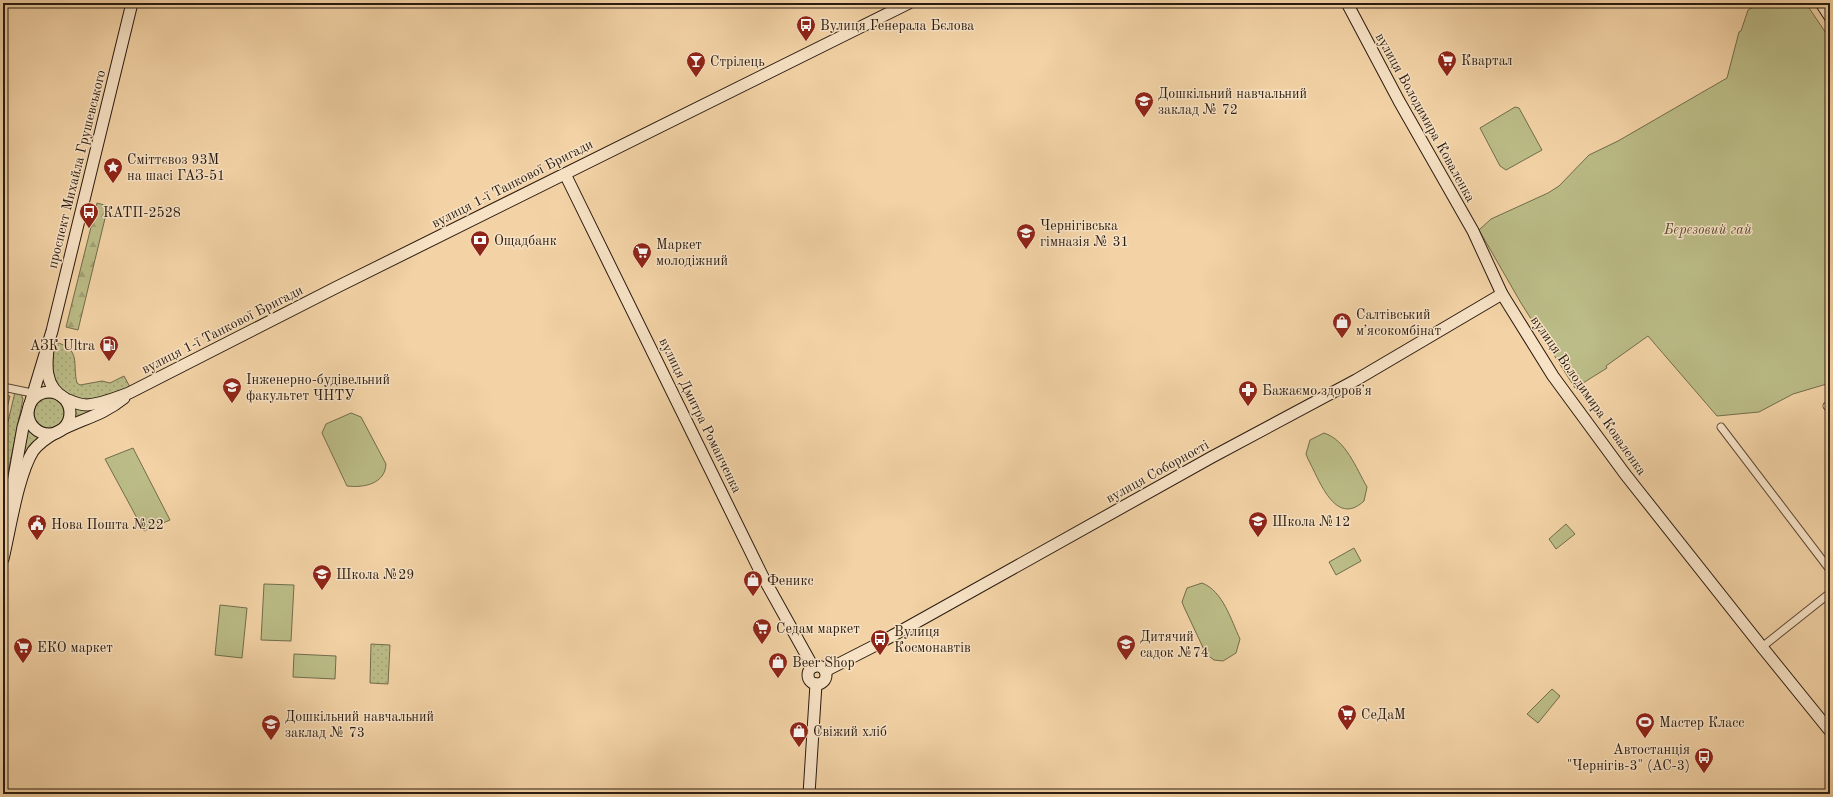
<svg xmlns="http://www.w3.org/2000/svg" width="1833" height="797" viewBox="0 0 1833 797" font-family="'Old Standard TT',serif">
<defs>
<pattern id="grass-dots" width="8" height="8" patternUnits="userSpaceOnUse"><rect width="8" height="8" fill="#bbbc87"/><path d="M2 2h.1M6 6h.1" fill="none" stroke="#a1a173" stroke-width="1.8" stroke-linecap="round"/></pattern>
<pattern id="forest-firs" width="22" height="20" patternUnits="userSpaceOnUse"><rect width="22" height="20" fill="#bbbc87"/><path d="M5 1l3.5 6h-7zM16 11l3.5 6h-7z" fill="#a1a173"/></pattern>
</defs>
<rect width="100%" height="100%" fill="#f3d3a6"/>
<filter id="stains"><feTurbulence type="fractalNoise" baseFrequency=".005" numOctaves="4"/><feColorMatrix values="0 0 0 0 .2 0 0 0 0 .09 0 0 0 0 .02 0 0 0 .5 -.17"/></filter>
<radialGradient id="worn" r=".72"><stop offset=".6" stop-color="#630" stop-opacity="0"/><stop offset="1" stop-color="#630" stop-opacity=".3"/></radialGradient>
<g fill="url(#grass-dots)" stroke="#726c4b">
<path d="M55,342c27,7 17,22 22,41l3,2 22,-4 8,2 14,-7 6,11c-12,5 -31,16 -44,14 -4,0 -9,-3 -12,-4 -26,-11 -25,-31 -19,-55z"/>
<polygon points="15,392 21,394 23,399 8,473 3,482 3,443"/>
<circle cx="49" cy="413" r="15"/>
<polygon points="74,406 101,407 75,421"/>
<polygon points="27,424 36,433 44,437 22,467"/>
<polygon points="371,644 390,645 388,684 370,683"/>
</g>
<polygon fill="url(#forest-firs)" stroke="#726c4b" points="97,203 108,206 78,330 66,327"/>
<g fill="#bbbc87" stroke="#726c4b">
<polygon points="1799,3 1807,5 1830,39 1830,383 1793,394 1759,412 1717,416 1648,336 1606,366 1607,368 1575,388 1521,303 1479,230 1491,219 1548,193 1559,186 1589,155 1618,141 1727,78 1739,32 1741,31 1748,10 1760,3"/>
<polygon points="1515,107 1519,108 1542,150 1506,170 1500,166 1480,128"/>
<polygon points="3,395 10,396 3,425"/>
<path d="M351,413l10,4 25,47c-1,20 -22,24 -39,22l-25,-53 4,-9z"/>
<path d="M1324,433c22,7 32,35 43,54l-3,14c-29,27 -45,-22 -56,-42l-2,-5 4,-14z"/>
<polygon points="133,448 170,520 144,531 105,459"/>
<polygon points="1566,524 1575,534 1556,549 1549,539"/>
<polygon points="1354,548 1361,561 1336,575 1329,562"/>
<path d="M1202,583c21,8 29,37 38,56l-4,14 -13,8 -9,-1 -8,-6 -22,-47 -2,-5 5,-14z"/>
<polygon points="264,584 294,585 291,641 261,640"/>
<polygon points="220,605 247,608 242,658 215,655"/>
<polygon points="294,654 336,656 335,679 293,677"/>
<polygon points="1552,689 1560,696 1538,723 1527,714"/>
</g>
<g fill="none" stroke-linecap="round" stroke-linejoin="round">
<defs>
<g id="street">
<polyline points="3,387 32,393"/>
<polyline points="1827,406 1830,409"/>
<polyline points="1721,427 1830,570"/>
<polyline points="1762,647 1830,593"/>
</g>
<g id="secondary">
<polyline points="1347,3 1399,101 1473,231 1502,294 1553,376 1625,474 1762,647 1830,731"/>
<polyline points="1821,3 1830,17"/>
<polyline points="565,174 763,577 813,667"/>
<path d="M49,341c-3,22 -6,46 17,58 7,3 13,6 21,6 15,-1 28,-7 42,-12l208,-106 572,-284"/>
<circle cx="49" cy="413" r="21"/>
<polyline points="3,524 12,488 23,427 52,331 132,3"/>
<path d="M3,559c7,-29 15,-84 30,-108 6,-8 15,-14 24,-19 24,-13 45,-16 67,-34"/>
<circle cx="817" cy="675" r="9"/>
<polyline points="825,671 874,646 1212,457 1356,380 1502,294"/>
<polyline points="809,794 816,684"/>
</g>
</defs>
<use href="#street" stroke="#5c4935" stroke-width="9"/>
<use href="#secondary" stroke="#2a1b0f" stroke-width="13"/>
<use href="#street" stroke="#f7e2c5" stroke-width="7"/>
<use href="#secondary" stroke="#f7e2c5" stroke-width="11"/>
</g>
<defs>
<symbol id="bus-pin" viewBox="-11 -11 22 30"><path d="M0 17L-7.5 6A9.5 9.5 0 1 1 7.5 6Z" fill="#8f2418" stroke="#f7e2c5"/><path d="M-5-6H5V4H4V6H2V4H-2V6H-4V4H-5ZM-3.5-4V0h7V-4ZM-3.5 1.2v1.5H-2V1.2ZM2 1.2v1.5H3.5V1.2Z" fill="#fff"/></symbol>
<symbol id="supermarket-pin" viewBox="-11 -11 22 30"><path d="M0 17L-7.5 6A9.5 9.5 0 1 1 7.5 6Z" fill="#8f2418" stroke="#f7e2c5"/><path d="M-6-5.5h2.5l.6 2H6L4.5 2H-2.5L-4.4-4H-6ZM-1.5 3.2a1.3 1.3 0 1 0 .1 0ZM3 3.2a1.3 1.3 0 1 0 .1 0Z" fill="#fff"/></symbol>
<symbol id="bar-pin" viewBox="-11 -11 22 30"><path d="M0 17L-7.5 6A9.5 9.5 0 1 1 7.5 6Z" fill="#8f2418" stroke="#f7e2c5"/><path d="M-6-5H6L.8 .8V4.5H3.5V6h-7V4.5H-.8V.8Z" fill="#fff"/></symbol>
<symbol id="school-pin" viewBox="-11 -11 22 30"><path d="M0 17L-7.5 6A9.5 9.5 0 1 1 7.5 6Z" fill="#8f2418" stroke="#f7e2c5"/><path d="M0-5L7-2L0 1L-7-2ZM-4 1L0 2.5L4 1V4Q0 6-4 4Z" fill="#fff"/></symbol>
<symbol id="sight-pin" viewBox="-11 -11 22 30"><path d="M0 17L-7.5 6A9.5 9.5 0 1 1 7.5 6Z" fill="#8f2418" stroke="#f7e2c5"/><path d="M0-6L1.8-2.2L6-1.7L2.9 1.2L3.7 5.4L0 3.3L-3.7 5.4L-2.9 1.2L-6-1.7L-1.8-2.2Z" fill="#fff"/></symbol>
<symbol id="bank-pin" viewBox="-11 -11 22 30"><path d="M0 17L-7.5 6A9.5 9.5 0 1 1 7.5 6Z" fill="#8f2418" stroke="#f7e2c5"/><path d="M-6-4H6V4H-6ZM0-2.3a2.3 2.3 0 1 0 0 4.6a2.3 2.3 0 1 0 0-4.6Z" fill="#fff"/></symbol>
<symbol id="shop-pin" viewBox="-11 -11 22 30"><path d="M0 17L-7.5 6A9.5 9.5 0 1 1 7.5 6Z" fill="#8f2418" stroke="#f7e2c5"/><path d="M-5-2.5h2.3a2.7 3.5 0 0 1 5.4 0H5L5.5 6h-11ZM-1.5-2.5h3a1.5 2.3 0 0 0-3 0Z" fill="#fff"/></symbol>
<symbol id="fuel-pin" viewBox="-11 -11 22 30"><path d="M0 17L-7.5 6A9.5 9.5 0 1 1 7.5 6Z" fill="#8f2418" stroke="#f7e2c5"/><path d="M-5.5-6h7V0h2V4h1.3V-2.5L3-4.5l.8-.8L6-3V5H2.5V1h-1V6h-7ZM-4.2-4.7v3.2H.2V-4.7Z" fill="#fff"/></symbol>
<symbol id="university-pin" viewBox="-11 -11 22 30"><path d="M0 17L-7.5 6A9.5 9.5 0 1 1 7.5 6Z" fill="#8f2418" stroke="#f7e2c5"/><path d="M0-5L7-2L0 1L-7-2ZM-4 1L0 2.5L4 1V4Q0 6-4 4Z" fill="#fff"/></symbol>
<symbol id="pharmacy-pin" viewBox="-11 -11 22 30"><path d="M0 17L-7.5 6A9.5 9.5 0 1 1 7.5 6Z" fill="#8f2418" stroke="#f7e2c5"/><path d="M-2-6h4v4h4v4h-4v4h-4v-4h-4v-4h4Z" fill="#fff"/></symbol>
<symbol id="civic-pin" viewBox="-11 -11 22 30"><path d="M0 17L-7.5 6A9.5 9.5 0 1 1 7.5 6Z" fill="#8f2418" stroke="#f7e2c5"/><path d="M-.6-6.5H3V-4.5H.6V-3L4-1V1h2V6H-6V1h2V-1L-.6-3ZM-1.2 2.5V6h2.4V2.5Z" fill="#fff"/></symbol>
<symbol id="stadium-pin" viewBox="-11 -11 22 30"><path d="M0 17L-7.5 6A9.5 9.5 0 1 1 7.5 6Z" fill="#8f2418" stroke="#f7e2c5"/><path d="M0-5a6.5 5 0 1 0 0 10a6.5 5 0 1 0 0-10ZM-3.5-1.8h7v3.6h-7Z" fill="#fff"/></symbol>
</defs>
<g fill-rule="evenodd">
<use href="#bus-pin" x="795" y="14" width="22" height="30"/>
<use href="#supermarket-pin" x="1436" y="49" width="22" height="30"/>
<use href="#bar-pin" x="685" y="50" width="22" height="30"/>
<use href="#school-pin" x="1133" y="90" width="22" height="30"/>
<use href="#sight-pin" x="102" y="156" width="22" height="30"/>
<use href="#bus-pin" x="78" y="201" width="22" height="30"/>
<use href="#school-pin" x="1015" y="222" width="22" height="30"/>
<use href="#bank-pin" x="469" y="229" width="22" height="30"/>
<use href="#supermarket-pin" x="631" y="241" width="22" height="30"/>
<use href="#shop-pin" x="1331" y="311" width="22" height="30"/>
<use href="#fuel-pin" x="98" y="334" width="22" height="30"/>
<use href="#university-pin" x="221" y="376" width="22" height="30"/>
<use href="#pharmacy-pin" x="1237" y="379" width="22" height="30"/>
<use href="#school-pin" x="1247" y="510" width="22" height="30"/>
<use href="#civic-pin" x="26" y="513" width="22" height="30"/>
<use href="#school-pin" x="311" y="563" width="22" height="30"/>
<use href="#shop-pin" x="742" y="569" width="22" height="30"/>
<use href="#supermarket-pin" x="751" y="617" width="22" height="30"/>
<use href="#bus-pin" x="869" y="628" width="22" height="30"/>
<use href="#school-pin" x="1115" y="633" width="22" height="30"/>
<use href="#supermarket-pin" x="12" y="636" width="22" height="30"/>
<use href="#shop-pin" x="767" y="651" width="22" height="30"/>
<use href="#supermarket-pin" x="1336" y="703" width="22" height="30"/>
<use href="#stadium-pin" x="1634" y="711" width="22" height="30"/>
<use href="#school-pin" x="260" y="713" width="22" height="30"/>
<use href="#shop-pin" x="788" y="720" width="22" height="30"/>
<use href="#bus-pin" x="1693" y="746" width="22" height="30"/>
</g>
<g text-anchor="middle" stroke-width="3" stroke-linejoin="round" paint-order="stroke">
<g font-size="14" fill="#2a1b0f" stroke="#f7e2c5" text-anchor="start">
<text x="820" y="30">Вулиця Генерала Бєлова</text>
<text x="1461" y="65">Квартал</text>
<text x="710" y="66">Стрілець</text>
<text x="1158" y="98">Дошкільний навчальний<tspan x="1158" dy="16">заклад № 72</tspan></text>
<text x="127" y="164">Сміттєвоз 93М<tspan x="127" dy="16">на шасі ГАЗ-51</tspan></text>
<text x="103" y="217">КАТП-2528</text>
<text x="1040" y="230">Чернігівська<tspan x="1040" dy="16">гімназія № 31</tspan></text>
<text x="494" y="245">Ощадбанк</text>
<text x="656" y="249">Маркет<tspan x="656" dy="16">молодіжний</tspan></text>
<text x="1356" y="319">Салтівський<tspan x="1356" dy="16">мʼясокомбінат</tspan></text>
<text x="95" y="350" text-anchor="end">АЗК Ultra</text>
<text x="246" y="384">Інженерно-будівельний<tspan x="246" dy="16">факультет ЧНТУ</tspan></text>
<text x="1262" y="395">Бажаємо здоровʼя</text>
<text x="1272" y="526">Школа №12</text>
<text x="51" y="529">Нова Пошта №22</text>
<text x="336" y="579">Школа №29</text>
<text x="767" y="585">Феникс</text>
<text x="776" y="633">Седам маркет</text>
<text x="894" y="636">Вулиця<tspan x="894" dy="16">Космонавтів</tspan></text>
<text x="1140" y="641">Дитячий<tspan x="1140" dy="16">садок №74</tspan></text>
<text x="37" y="652">ЕКО маркет</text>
<text x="792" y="667">Beer Shop</text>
<text x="1361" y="719">СеДаМ</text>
<text x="285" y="721">Дошкільний навчальний<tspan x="285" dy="16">заклад № 73</tspan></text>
<text x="1659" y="727">Мастер Класс</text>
<text x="813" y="736">Свіжий хліб</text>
<text x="1690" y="754" text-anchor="end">Автостанція<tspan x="1690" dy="16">"Чернігів-3" (АС-3)</tspan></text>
</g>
<g font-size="14" fill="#2a1b0f" stroke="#f7e2c5">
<text transform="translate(1426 117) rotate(61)" y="5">вулиця Володимира Коваленка</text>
<text transform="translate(76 169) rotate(-76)" y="5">проспект Михайла Грушевського</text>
<text transform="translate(512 183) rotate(-27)" y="5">вулиця 1-ї Танкової Бригади</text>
<text transform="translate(222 329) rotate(-27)" y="5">вулиця 1-ї Танкової Бригади</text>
<text transform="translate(1589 395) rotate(55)" y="5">вулиця Володимира Коваленка</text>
<text transform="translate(701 415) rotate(64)" y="5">вулиця Дмитра Романченка</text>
<text transform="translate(1157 471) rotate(-29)" y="5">вулиця Соборності</text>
</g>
<g font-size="14" font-style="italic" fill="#564b33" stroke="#f7e2c5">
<text x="1708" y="234">Березовий гай</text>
</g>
</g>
<rect width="1833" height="797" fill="none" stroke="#f3d3a6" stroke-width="16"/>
<rect x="4" y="4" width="1825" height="789" fill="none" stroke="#2a1b0f" stroke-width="2"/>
<rect x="8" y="8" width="1817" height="781" fill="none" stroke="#2a1b0f"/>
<rect width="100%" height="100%" filter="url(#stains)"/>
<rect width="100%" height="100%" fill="url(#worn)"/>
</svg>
